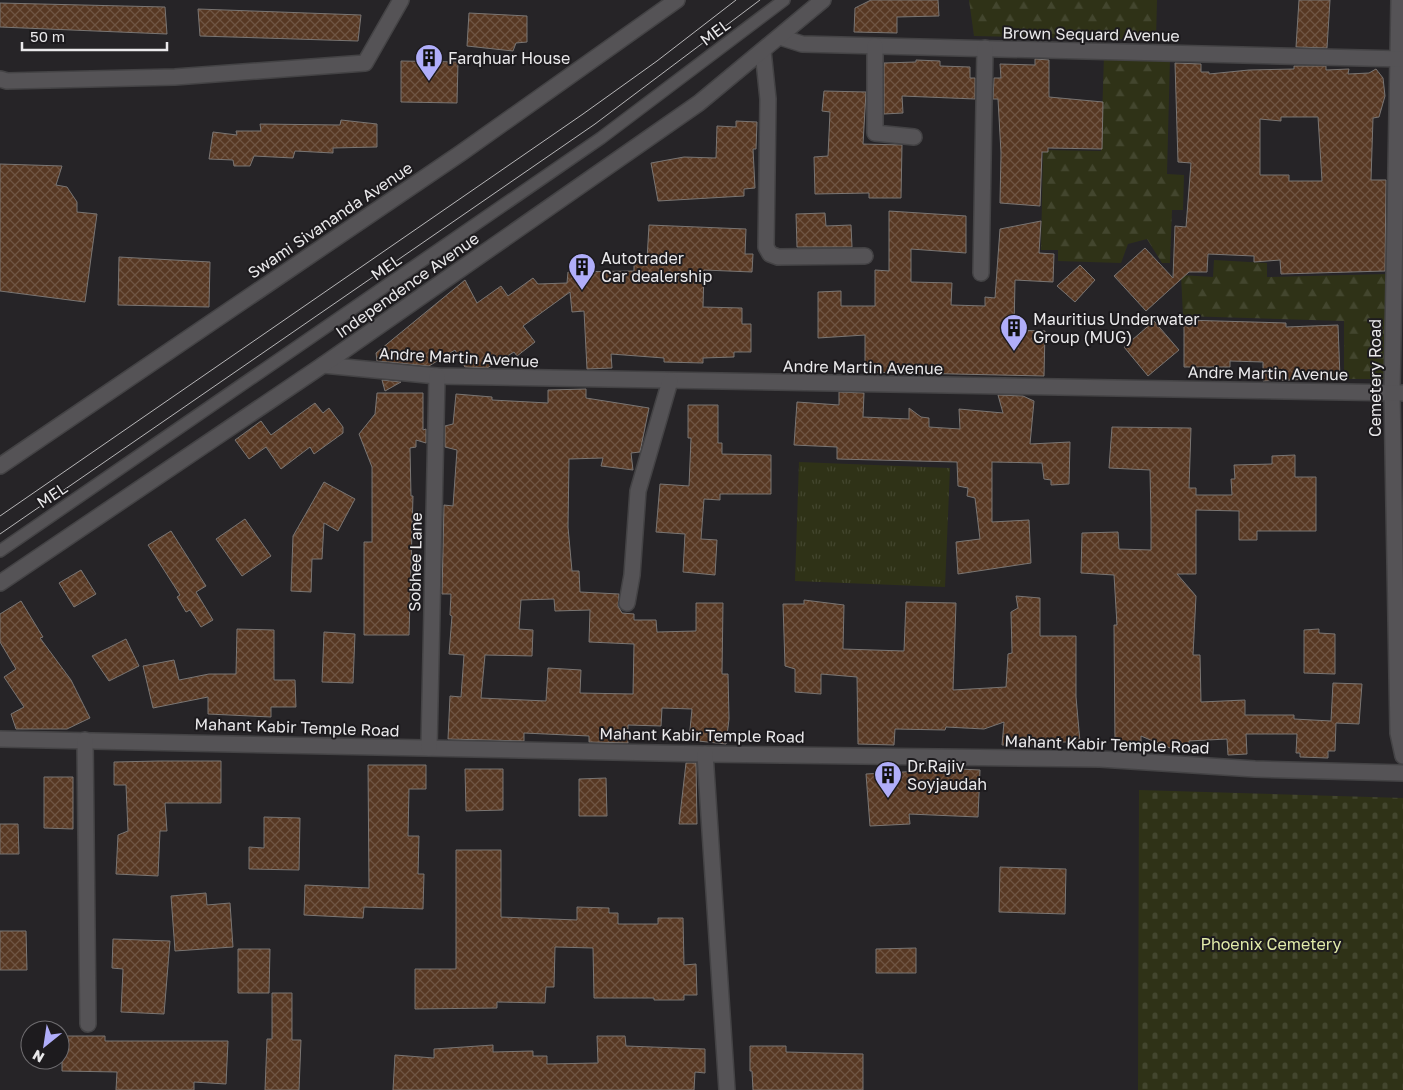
<svg xmlns="http://www.w3.org/2000/svg" width="1403" height="1090" viewBox="0 0 1403 1090" font-family="'Golos Text',sans-serif">
<defs>
<pattern id="grass-tufts" width="24" height="20" patternUnits="userSpaceOnUse" patternTransform="scale(1.25)"><rect width="24" height="20" fill="#2f3217"/><path d="M3 7l-1-3M5 7V3M7 7l1-3M15 17l-1-3M17 17v-4M19 17l1-3" fill="none" stroke="#43462e"/></pattern>
<pattern id="forest-firs" width="22" height="20" patternUnits="userSpaceOnUse" patternTransform="scale(1.25)"><rect width="22" height="20" fill="#2f3217"/><path d="M5 1l3.5 6h-7zM16 11l3.5 6h-7z" fill="#43462e"/></pattern>
<pattern id="cemetery-stones" width="16" height="16" patternUnits="userSpaceOnUse" patternTransform="scale(1.25)"><rect width="16" height="16" fill="#2f3217"/><path d="M2 7V4a2 2 0 0 1 4 0v3zM10 15v-3a2 2 0 0 1 4 0v3z" fill="#43462e"/></pattern>
<pattern id="building-cross-hatch" width="8" height="8" patternUnits="userSpaceOnUse" patternTransform="scale(1.25)"><rect width="8" height="8" fill="#573823"/><path d="M0 0l8 8M0 8l8-8" fill="none" stroke="#6f5543"/></pattern>
</defs>
<rect width="100%" height="100%" fill="#262427"/>
<polygon fill="url(#grass-tufts)" points="799,462 950,468 945,587 795,581"/>
<g fill="url(#forest-firs)">
<polygon points="969,0 1157,0 1156,40 974,36"/>
<polygon points="1104,55 1170,57 1167,174 1184,175 1183,210 1172,210 1170,263 1162,263 1147,239 1128,244 1121,263 1058,261 1058,250 1041,250 1043,150 1101,151"/>
<polygon points="1214,260 1267,263 1267,277 1388,274 1385,379 1344,379 1344,321 1183,316 1181,275 1213,277"/>
</g>
<polygon fill="url(#cemetery-stones)" points="1139,790 1403,798 1403,1090 1138,1090"/>
<g fill="url(#building-cross-hatch)" stroke="#797573" fill-rule="evenodd">
<polygon points="871,0 938,0 939,16 897,17 897,33 854,32 855,8"/>
<polygon points="1299,0 1330,0 1327,48 1296,47"/>
<polygon points="0,3 165,7 167,34 0,27"/>
<polygon points="198,9 361,15 358,41 200,36"/>
<polygon points="469,13 527,16 527,42 516,43 513,51 467,46"/>
<polygon points="1035,59 1049,60 1049,97 1103,102 1102,149 1048,148 1048,152 1042,152 1040,206 1000,203 1001,153 998,99 993,99 994,78 1001,78 1000,64 1035,65"/>
<polygon points="916,60 940,61 940,66 970,67 970,78 975,78 975,99 902,96 903,113 884,114 884,63 916,62"/>
<polygon points="401,61 458,62 457,103 401,102"/>
<path d="M1175,63l26,1v8h8v2l40,-4 45,-1v-3h32v4l23,-1 -1,5 21,-1 7,-4 7,9 2,18 -6,21 -6,1 -2,62h15l-1,91 -104,3 -1,-14 -26,2v-6l-46,-2 -1,18h-18l-43,39 -32,-35 31,-28 28,30 2,-52 11,1 5,-64 -13,-1zM1281,117h37l4,64h-33v-6h-29v-56l21,2z"/>
<polygon points="824,91 866,92 863,144 902,145 901,198 869,198 869,193 815,194 814,157 828,156 830,112 822,111"/>
<polygon points="341,120 377,124 377,147 333,148 333,153 295,151 293,158 254,156 250,166 234,166 233,160 209,159 213,132 237,135 236,131 261,131 260,124 340,125"/>
<polygon points="736,121 757,122 756,149 753,149 755,188 744,189 744,196 658,201 651,163 684,157 716,158 717,126 736,127"/>
<polygon points="0,164 62,166 56,185 67,187 77,202 77,212 97,214 85,302 0,291"/>
<polygon points="889,211 966,216 966,253 911,249 911,282 952,283 951,305 985,306 985,297 995,298 1000,229 1041,221 1039,253 1054,254 1053,282 1015,280 1014,330 1045,331 1044,376 865,372 865,335 818,338 818,292 841,291 841,306 875,306 875,270 889,271"/>
<polygon points="825,213 826,226 851,225 852,247 797,247 796,214"/>
<polygon points="649,225 746,229 745,254 753,254 752,272 704,270 703,307 742,308 742,324 751,324 751,352 734,352 734,357 703,358 703,363 664,362 664,358 611,354 612,368 587,369 584,311 572,312 570,292 523,326 535,342 517,356 514,352 487,368 465,367 455,350 429,366 377,361 376,353 465,280 477,303 501,286 508,296 533,278 538,284 567,283 568,272 634,271 634,260 647,260"/>
<polygon points="119,257 210,262 209,307 118,305"/>
<polygon points="1080,265 1095,280 1075,302 1057,286"/>
<polygon points="1184,320 1286,323 1286,327 1338,325 1340,378 1263,381 1263,362 1230,361 1230,367 1184,367"/>
<polygon points="1154,321 1179,350 1148,376 1124,347"/>
<polygon points="382,380 401,382 385,391"/>
<path d="M586,389v9l63,10 -9,44 -9,1 2,17 -32,-4 2,-8 -34,1 -1,68 4,44h7l1,21 39,2 -1,12 4,7 12,1v6h22l1,12 39,-1v-28h27l-1,71h6l1,45 -3,25 -37,-4 3,-31 -30,-1 -1,18 -33,-1v18l-39,-1v-6l-65,-3v8l-76,-2 2,-43 11,1 3,-42 -15,-1 3,-38 -2,-1 1,-21h-9l2,-89 9,1 4,-56 -12,-3v-21l8,-2 3,-30 36,3v3l56,3v-13zM554,599l1,12 35,-1 -1,32 45,2 -1,50 -53,-1 1,-23 -33,-2 -2,33 -65,-3 4,-43 47,1 1,-26 -14,-1 2,-29z"/>
<polygon points="839,392 864,393 863,417 909,419 909,408 921,417 929,418 929,427 960,429 959,409 1003,413 998,395 1023,396 1034,401 1030,444 1070,442 1069,484 1051,485 1051,480 1044,479 1042,463 992,462 992,522 1029,520 1031,563 958,574 956,542 980,539 975,498 967,496 968,488 958,486 957,462 837,459 837,447 794,445 797,402 839,405"/>
<polygon points="377,393 423,393 423,430 426,429 426,443 416,440 416,447 410,448 411,496 413,496 409,635 364,635 364,542 372,542 372,467 359,434 375,414"/>
<polygon points="315,403 323,413 329,408 343,427 343,433 314,454 310,447 281,469 266,447 249,459 235,440 261,421 271,435"/>
<polygon points="688,405 718,405 718,443 722,443 722,454 771,455 771,494 720,494 720,500 704,499 701,539 717,540 715,575 683,572 685,534 656,532 660,484 689,486 691,438 688,438"/>
<polygon points="1112,427 1191,428 1189,488 1196,488 1196,495 1232,495 1231,479 1235,479 1234,465 1272,464 1272,456 1295,455 1295,477 1316,477 1316,531 1257,531 1257,540 1239,540 1239,511 1196,510 1196,574 1177,574 1196,596 1193,655 1200,655 1201,702 1245,700 1245,715 1294,715 1294,719 1331,721 1333,683 1362,684 1359,724 1336,723 1335,751 1328,751 1328,758 1300,757 1300,753 1296,753 1297,734 1246,734 1247,754 1228,755 1227,739 1189,741 1189,748 1170,748 1141,736 1141,746 1115,745 1114,625 1117,625 1114,575 1081,573 1082,533 1118,532 1119,549 1151,550 1151,518 1150,470 1109,468"/>
<polygon points="324,482 355,499 338,531 324,523 322,559 312,559 311,592 291,591 293,536"/>
<polygon points="245,519 271,556 242,576 216,539"/>
<polygon points="171,531 206,586 196,592 213,620 201,627 190,610 186,612 177,597 180,595 148,545"/>
<polygon points="81,570 96,594 74,607 59,583"/>
<polygon points="1016,596 1040,598 1040,636 1076,636 1076,697 1080,742 1034,742 1034,745 1002,745 1004,722 984,729 946,727 945,730 895,729 894,745 858,744 857,677 821,674 821,694 795,692 795,669 785,666 783,604 804,604 804,600 844,605 843,649 904,651 906,602 956,603 953,690 1006,687 1008,654 1012,653 1011,612 1018,608"/>
<polygon points="21,601 43,637 40,638 71,680 90,718 67,729 16,729 11,714 24,707 4,677 16,669 0,642 0,614"/>
<polygon points="237,629 274,630 274,680 295,680 296,707 271,707 271,717 208,714 208,697 153,708 143,666 174,660 179,680 209,674 236,674"/>
<polygon points="1319,629 1319,633 1335,634 1335,674 1304,673 1304,630"/>
<polygon points="324,632 355,634 353,683 322,682"/>
<polygon points="126,639 139,666 109,681 92,656"/>
<polygon points="159,761 221,761 221,803 165,803 167,831 160,831 158,876 116,874 118,835 128,831 126,785 114,785 114,762"/>
<polygon points="686,763 696,763 697,824 679,824"/>
<polygon points="368,765 426,765 426,789 409,789 408,836 419,836 418,874 424,874 423,909 364,907 363,918 304,915 305,885 369,888"/>
<polygon points="465,769 503,769 503,810 466,811"/>
<polygon points="959,769 980,770 978,817 909,814 910,824 870,826 866,774"/>
<polygon points="44,777 73,777 73,829 44,828"/>
<polygon points="606,778 607,816 579,816 579,779"/>
<polygon points="264,817 300,818 299,870 249,869 249,847 264,848"/>
<polygon points="0,824 18,824 19,854 0,854"/>
<polygon points="456,850 501,850 501,917 577,920 577,907 609,908 609,913 618,913 618,924 658,924 658,918 683,918 684,965 696,964 697,995 684,995 684,1000 654,1000 654,998 594,998 593,948 555,947 554,987 546,987 545,1003 497,1002 497,1008 415,1009 415,969 456,969"/>
<polygon points="1000,867 1066,869 1065,914 999,912"/>
<polygon points="206,893 207,905 230,903 233,947 175,951 171,896"/>
<polygon points="0,931 26,931 27,970 0,970"/>
<polygon points="113,939 170,941 164,1014 121,1012 123,969 112,968"/>
<polygon points="916,948 916,973 876,973 876,949"/>
<polygon points="238,949 270,949 269,993 238,993"/>
<polygon points="272,993 292,993 292,1040 301,1040 299,1090 265,1090 267,1039 272,1039"/>
<polygon points="62,1036 105,1036 105,1041 228,1041 226,1084 194,1082 194,1090 116,1090 117,1072 62,1071"/>
<polygon points="597,1036 625,1036 626,1046 705,1049 705,1073 695,1072 694,1090 393,1090 395,1055 434,1058 434,1049 493,1045 493,1052 533,1051 533,1056 547,1056 547,1064 598,1063"/>
<polygon points="750,1046 786,1046 786,1052 863,1054 863,1090 753,1090 752,1071 750,1071"/>
</g>
<g fill="none" stroke-linecap="round" stroke-linejoin="round">
<defs>
<polyline id="lane" points="0,551 601,138 784,0"/>
<g id="street">
<polyline points="1399,0 1392,392 1398,733 1403,756"/>
<polyline points="780,37 802,44 1403,59"/>
<polyline points="875,46 875,133 914,137"/>
<polyline points="763,51 768,99 766,247 770,254 778,257 865,256"/>
<polyline points="0,79 7,81 175,77 365,63 401,0"/>
<polyline points="981,273 985,48"/>
<polyline points="323,365 437,376 1403,393"/>
<polyline points="627,603 632,575 638,491 670,381"/>
<polyline points="0,739 705,754 1100,759 1255,769 1403,773"/>
<polyline points="85,740 88,1024"/>
<polyline points="429,748 437,376"/>
<polyline points="705,754 727,1090"/>
</g>
<g id="secondary">
<polyline points="0,466 461,153 677,0"/>
<polyline points="0,583 323,365 699,103 823,0"/>
</g>
</defs>
<use href="#lane" stroke="#444345" stroke-width="14"/>
<use href="#street" stroke="#444345" stroke-width="18"/>
<use href="#secondary" stroke="#444345" stroke-width="18"/>
<use href="#lane" stroke="#555356" stroke-width="11"/>
<use href="#street" stroke="#555356" stroke-width="15"/>
<use href="#secondary" stroke="#555356" stroke-width="15"/>
<g stroke="#b7b6b8" stroke-width="1">
<polyline points="0,516 583,114 657,61 736,0"/>
<polyline points="0,534 595,124 760,0"/>
</g>
</g>
<defs>
<symbol id="building-pin" viewBox="-11 -11 22 30"><path d="M0 17L-7.5 6A9.5 9.5 0 1 1 7.5 6Z" fill="#b0aefa" stroke="#1d1b1e"/><path d="M-4-6H4V6H1V3H-1V6H-4ZM-2.5-4.3h1.7v1.8h-1.7ZM.8-4.3h1.7v1.8H.8ZM-2.5-1h1.7V.8h-1.7ZM.8-1h1.7V.8H.8Z" fill="#111"/></symbol>
</defs>
<g fill-rule="evenodd">
<use href="#building-pin" x="413" y="42" width="32" height="43"/>
<use href="#building-pin" x="566" y="251" width="32" height="43"/>
<use href="#building-pin" x="998" y="312" width="32" height="43"/>
<use href="#building-pin" x="872" y="759" width="32" height="43"/>
</g>
<g text-anchor="middle" stroke-width="4" stroke-linejoin="round" paint-order="stroke">
<g font-size="16" fill="#eae9eb" stroke="#1d1b1e">
<text transform="translate(715 32) rotate(-37)" y="6">MEL</text>
<text transform="translate(1091 34) rotate(1)" y="6">Brown Sequard Avenue</text>
<text transform="translate(330 220) rotate(-34)" y="6">Swami Sivananda Avenue</text>
<text transform="translate(386 267) rotate(-35)" y="6">MEL</text>
<text transform="translate(407 285) rotate(-35)" y="6">Independence Avenue</text>
<text transform="translate(459 357) rotate(3)" y="6">Andre Martin Avenue</text>
<text transform="translate(863 367) rotate(1)" y="6">Andre Martin Avenue</text>
<text transform="translate(1268 373) rotate(1)" y="6">Andre Martin Avenue</text>
<text transform="translate(1375 378) rotate(-90)" y="6">Cemetery Road</text>
<text transform="translate(52 495) rotate(-34)" y="6">MEL</text>
<text transform="translate(415 562) rotate(-89)" y="6">Sobhee Lane</text>
<text transform="translate(297 727) rotate(2)" y="6">Mahant Kabir Temple Road</text>
<text transform="translate(702 735) rotate(1)" y="6">Mahant Kabir Temple Road</text>
<text transform="translate(1107 744) rotate(2)" y="6">Mahant Kabir Temple Road</text>
</g>
<g font-size="16" fill="#eae9eb" stroke="#1d1b1e" text-anchor="start">
<text x="448" y="64">Farqhuar House</text>
<text x="601" y="264">Autotrader<tspan x="601" dy="18">Car dealership</tspan></text>
<text x="1033" y="325">Mauritius Underwater<tspan x="1033" dy="18">Group (MUG)</tspan></text>
<text x="907" y="772">Dr.Rajiv<tspan x="907" dy="18">Soyjaudah</tspan></text>
</g>
<g font-size="16" fill="#e2ebaa" stroke="#1d1b1e">
<text x="1271" y="950">Phoenix Cemetery</text>
</g>
</g>
<g transform="translate(45 1045) rotate(210)"><circle r="24" fill="#1d1b1e" stroke="#6f6d70"/>
<path d="M0-4L9 19L0 12L-9 19Z" fill="#b0aefa"/>
<text y="-8" font-size="14" font-weight="bold" text-anchor="middle" fill="#eae9eb">N</text>
</g>
<path d="M22 42v8h145v-8" fill="none" stroke="#eae9eb" stroke-width="2.5"/>
<text x="30" y="42" font-size="15" fill="#eae9eb" stroke="#1d1b1e" stroke-width="4" paint-order="stroke">50 m</text>
</svg>
